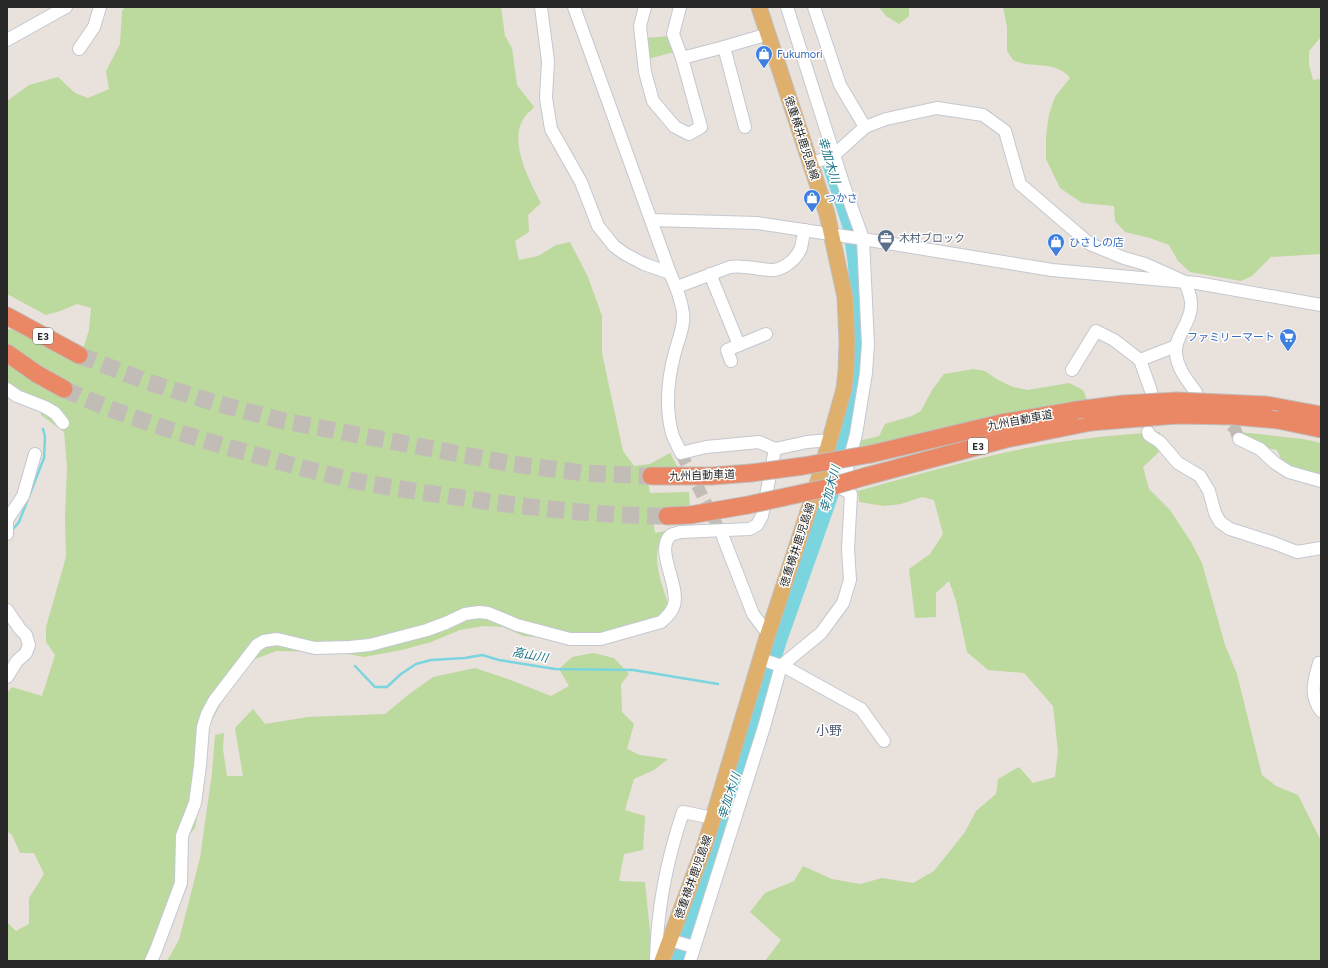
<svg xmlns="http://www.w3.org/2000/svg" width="1328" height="968" viewBox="0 0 1328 968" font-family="Figtree,'Noto Sans JP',sans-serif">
<rect width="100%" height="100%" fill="#e9e1db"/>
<g fill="#bcd99e">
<path d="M125,7h376l4,29 7,12 5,37 17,22c-3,4 -8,7 -10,11 -16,23 6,64 17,85l-13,12 1,17 -14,9 4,19 19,-4 18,-11 14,-3 18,35 14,39v37l21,98 11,15 16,-2 20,-11 10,19h-34l4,21 39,-1 1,17 -38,5 3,19 16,-3c-4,4 -11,9 -12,14 -6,19 3,42 9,59l-6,11 -12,12 -28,9 -69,3 -30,-2 -20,-9 -19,-1 -24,4 -29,12 -29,8 -38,7 -27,-5 -61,-1 -26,10 -21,27 -22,42 -6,67 -6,31 -14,17 3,38 -31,78h-146v-39l9,9 13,-7v-26l15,-24 -10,-21h-14l-8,-18 -5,-4v-138l5,-6 30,9 13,-41 -9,-13v-15l20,-70 -1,-40 2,-51 -3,-34 -23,-17 3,-13 -37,-17v-23l32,24 24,9 -36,-36 -20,-14v-16l9,1 67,19 6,-19 2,-22 -14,-4 -17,7 -14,4 -39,-21v-193l22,-16 29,-8 17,16 13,5 21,-9 -3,-18 14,-27 2,-33z"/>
<polygon points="879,7 909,7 909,16 899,24 886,16"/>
<path d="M1003,7h318v30l-12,14v14l4,15 8,-1v175l-50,3 -19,19 -11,5 -51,-9 -12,-11 -9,-16 -19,-7 -25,-6 -10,-11 -1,-15 -32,-3 -22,-15 -14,-29v-22l3,-23 6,-17 15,-19c-10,-14 -29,-12 -45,-14 -4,-1 -8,-2 -12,-4l-6,-9v-24z"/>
<polygon points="670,36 674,52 648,59 645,38"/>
<polygon points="973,369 985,371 998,380 1013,387 1028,390 1069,383 1083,390 1088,402 853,451 855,441 868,439 879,436 885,424 912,416 921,411 932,390 944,374"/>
<polygon points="1230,431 1303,439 1321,443 1321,479 1312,477 1283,463 1277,450 1232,440"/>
<path d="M1160,432l-1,20 -16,15 6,22 21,21 21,32 11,21 23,82 12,29 25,101 14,11 22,9 23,46v120h-556l16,-21 -31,-28 15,-19 29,-12 9,-15 29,13 28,5 22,-6 31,5 21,-12 31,-39 11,-21 20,-17 2,-15 21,-12 14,16 22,-6 3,-26 -5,-45 -29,-33 -36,-3 -21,-18 -11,-51 -7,-20 -13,12v24l-21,1 -6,-49 21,-15 13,-20 -9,-34 -12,-3 -21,7 -17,2 -25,-4 -1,-11c62,-17 125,-35 189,-47 37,-6 75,-10 113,-12z"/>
<polygon points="593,653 614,658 629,674 621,684 622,712 634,724 627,749 640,755 668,759 654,770 634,779 625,810 645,816 643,850 624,854 619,881 645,882 651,941 651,961 167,961 179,940 200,858 212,773 215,735 224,733 223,749 227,776 243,776 235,728 253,709 265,724 308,717 385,714 408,695 433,677 475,668 508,679 551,696 569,686 559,669 572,657"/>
</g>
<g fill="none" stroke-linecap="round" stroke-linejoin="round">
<g stroke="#7ad5df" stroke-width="2.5">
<polyline points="14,528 19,522 44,458 45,437 43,429"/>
<polyline points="355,666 375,687 387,687 401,674 416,664 431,660 465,658 482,655 499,660 555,669 633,670 718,684"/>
</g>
<polyline stroke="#7ad5df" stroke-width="16" points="679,961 729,797 779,640 830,496 846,436 857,379 861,347 856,265 851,228 829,160"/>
<g stroke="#c2bcb7" stroke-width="12" stroke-dasharray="12 6" stroke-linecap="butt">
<polyline points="1218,413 1235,429 1239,439"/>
<polyline points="681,453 723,537"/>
</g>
<g stroke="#c2bcb7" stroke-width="17" stroke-dasharray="17 8" stroke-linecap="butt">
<polyline points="79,355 148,382 216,403 284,421 513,464 584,473 651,476"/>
<path d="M64,389c54,25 110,43 167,59 43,12 86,25 130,34 41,8 82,13 123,19 61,8 122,15 183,15"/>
</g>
<defs>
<g id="minor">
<polyline points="541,7 548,61 546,98 551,129 581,182 598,226 614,246 625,254 644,264 670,273"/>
<path d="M574,7l96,266c6,13 11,26 13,40 2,12 -5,27 -8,39 -7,26 -10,55 -3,81 2,7 6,13 9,20l25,-6 53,-5 16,7 32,-7 23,-2"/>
<polyline points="645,7 640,26 645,72 653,101 675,127 689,134 701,127 682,58 673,34 680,7"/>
<polyline points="787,7 843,183 863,239 868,344 866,373 856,434 842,489"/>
<polyline points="814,7 840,85 865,127"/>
<polyline points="7,40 66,7"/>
<polyline points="724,47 745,127"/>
<polyline points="79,49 94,27 100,7"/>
<polyline points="682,58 724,47 768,34"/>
<path d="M810,163l22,-6 33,-30 21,-8 51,-11 46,7 22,16 15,53 70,60 34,14 21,6 40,18c3,8 7,16 6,24 0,17 -17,31 -15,47 1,15 11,27 20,39"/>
<polyline points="651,220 757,223 863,239 1052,270 1197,283 1321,305"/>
<polyline points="710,274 739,345"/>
<path d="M677,287l53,-20c13,-2 26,2 40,3 12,1 26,-10 31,-22 1,-5 2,-12 4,-18"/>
<polyline points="731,361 727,350 766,334"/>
<polyline points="1072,370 1096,331 1114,340 1140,360"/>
<polyline points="7,389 17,396 45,407 55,413 63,423"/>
<polyline points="1151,391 1140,360 1176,346"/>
<polyline points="1148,432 1149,435 1160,442 1178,463 1200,476 1209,491 1215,513 1220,522 1230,529 1274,543 1297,552 1321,548"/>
<polyline points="1239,439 1260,449 1275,463 1289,472 1321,481"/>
<polyline points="7,519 7,534"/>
<polyline points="7,520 23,496 35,454"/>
<polyline points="723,537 753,614 768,634"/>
<polyline points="7,610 20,629 26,635 29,645 26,653 17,661 7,677"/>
<polyline points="761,659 787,668 861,709 884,741"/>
<path d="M1321,663h-2c-5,19 -10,31 2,48"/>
<polyline points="670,940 694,947"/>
<path d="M151,961l5,-11 25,-67 1,-47 13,-33 5,-37 3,-39 4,-13 7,-13 43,-56 7,-4 13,-2 38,9 35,-1 20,-2 57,-15 19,-7 19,-9 14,-2 9,1 29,12 53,14h31l60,-17c6,-5 11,-10 13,-17 6,-20 -20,-56 -3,-70 2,-1 6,-2 9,-3l70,-3 7,-4 5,-9 13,-67"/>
<path d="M656,961c1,-53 10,-99 27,-149l30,6"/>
<polyline points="690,961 764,727 781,666 821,633 843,603 850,580 848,549 851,494 833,483"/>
</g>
<polyline id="major" points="662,961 705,845 768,634 820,475 844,389 846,371 847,342 845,297 827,214 759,7"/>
<g id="highway">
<polyline points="7,316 79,355"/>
<polyline points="7,353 37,374 64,389"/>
<polyline points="1266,405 1321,415"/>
<polyline points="1278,420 1321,429"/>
<polyline points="871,454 1001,423 1077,410"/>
<polyline points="651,476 712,476 751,473"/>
<polyline points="867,476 1006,439 1091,422"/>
<polyline points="667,516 690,515 748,505"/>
</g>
</defs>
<use href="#minor" stroke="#c3c8d0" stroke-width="14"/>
<use href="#major" stroke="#bebebe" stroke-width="17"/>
<use href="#highway" stroke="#bebebe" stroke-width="19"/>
<use href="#minor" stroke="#fff" stroke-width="12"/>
<use href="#major" stroke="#dfb06b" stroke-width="15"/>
<use href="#highway" stroke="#ea8865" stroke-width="17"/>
<defs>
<g id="highway-bridge">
<polyline points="1077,410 1123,404 1177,401 1266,405"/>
<polyline points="1091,422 1177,415 1233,416 1278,420"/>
<polyline points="751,473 803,466 871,454"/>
<polyline points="748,505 826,488 867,476"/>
</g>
</defs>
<use href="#highway-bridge" stroke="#bebebe" stroke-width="19" stroke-linecap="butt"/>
<use href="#highway-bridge" stroke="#ea8865" stroke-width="17"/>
</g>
<defs>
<symbol id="shop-pin" viewBox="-11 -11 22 30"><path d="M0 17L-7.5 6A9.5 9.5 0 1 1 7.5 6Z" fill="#3f7fe0" stroke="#fff"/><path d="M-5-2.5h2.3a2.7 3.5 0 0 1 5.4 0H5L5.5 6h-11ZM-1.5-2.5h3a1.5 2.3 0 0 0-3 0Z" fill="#fff"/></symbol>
<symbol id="office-pin" viewBox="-11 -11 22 30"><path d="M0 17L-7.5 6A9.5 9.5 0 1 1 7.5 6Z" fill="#5c6f8a" stroke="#fff"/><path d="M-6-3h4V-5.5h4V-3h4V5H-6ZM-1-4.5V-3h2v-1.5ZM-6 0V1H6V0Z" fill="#fff"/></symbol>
<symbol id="supermarket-pin" viewBox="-11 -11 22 30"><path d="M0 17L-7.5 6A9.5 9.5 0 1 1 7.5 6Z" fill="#3f7fe0" stroke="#fff"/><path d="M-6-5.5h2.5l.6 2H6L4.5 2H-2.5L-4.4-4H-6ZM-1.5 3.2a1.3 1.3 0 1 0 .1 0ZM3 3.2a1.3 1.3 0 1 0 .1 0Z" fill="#fff"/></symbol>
</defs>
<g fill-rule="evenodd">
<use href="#shop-pin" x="754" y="44" width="20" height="27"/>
<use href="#shop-pin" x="802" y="188" width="20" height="27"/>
<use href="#office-pin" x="876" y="228" width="20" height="27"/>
<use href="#shop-pin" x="1046" y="232" width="20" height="27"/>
<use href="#supermarket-pin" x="1278" y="327" width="20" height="27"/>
</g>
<g text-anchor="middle" stroke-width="3" stroke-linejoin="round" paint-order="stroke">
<g fill="#fff" stroke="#686868" stroke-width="1">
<rect x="33" y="328" width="20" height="16" rx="3"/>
<rect x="968" y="438" width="20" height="16" rx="3"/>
</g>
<g font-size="10" font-weight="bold" fill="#282828">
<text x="43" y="340">E3</text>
<text x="978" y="450">E3</text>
</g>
<g font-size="11" fill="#366cbe" stroke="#fff" text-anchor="start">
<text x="777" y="58">Fukumori</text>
<text x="825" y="202">つかさ</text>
<text x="1069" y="246">ひさしの店</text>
<text x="1275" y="341" text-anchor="end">ファミリーマート</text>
</g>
<g font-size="11" fill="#282828" stroke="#fff">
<text transform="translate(802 138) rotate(72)" y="4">徳重横井鹿児島線</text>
<text transform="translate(1020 420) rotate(-11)" y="4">九州自動車道</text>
<text transform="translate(702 475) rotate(-2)" y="4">九州自動車道</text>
<text transform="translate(797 545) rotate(-72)" y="4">徳重横井鹿児島線</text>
<text transform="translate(693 877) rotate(-70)" y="4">徳重横井鹿児島線</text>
</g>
<g font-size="11" fill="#4e5e75" stroke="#fff" text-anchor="start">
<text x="899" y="242">木村ブロック</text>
</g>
<g font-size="12" font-style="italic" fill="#1d7587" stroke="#fff">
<text transform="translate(829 160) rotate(73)" y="4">幸加木川</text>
<text transform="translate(830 489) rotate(-75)" y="4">幸加木川</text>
<text transform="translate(530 655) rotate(11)" y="4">高山川</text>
<text transform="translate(729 796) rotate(-72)" y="4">幸加木川</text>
</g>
<g font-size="13" fill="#4e5b73" stroke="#fff">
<text x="829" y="735">小野</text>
</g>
</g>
<rect width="1328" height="968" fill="none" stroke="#282828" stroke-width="16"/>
</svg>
